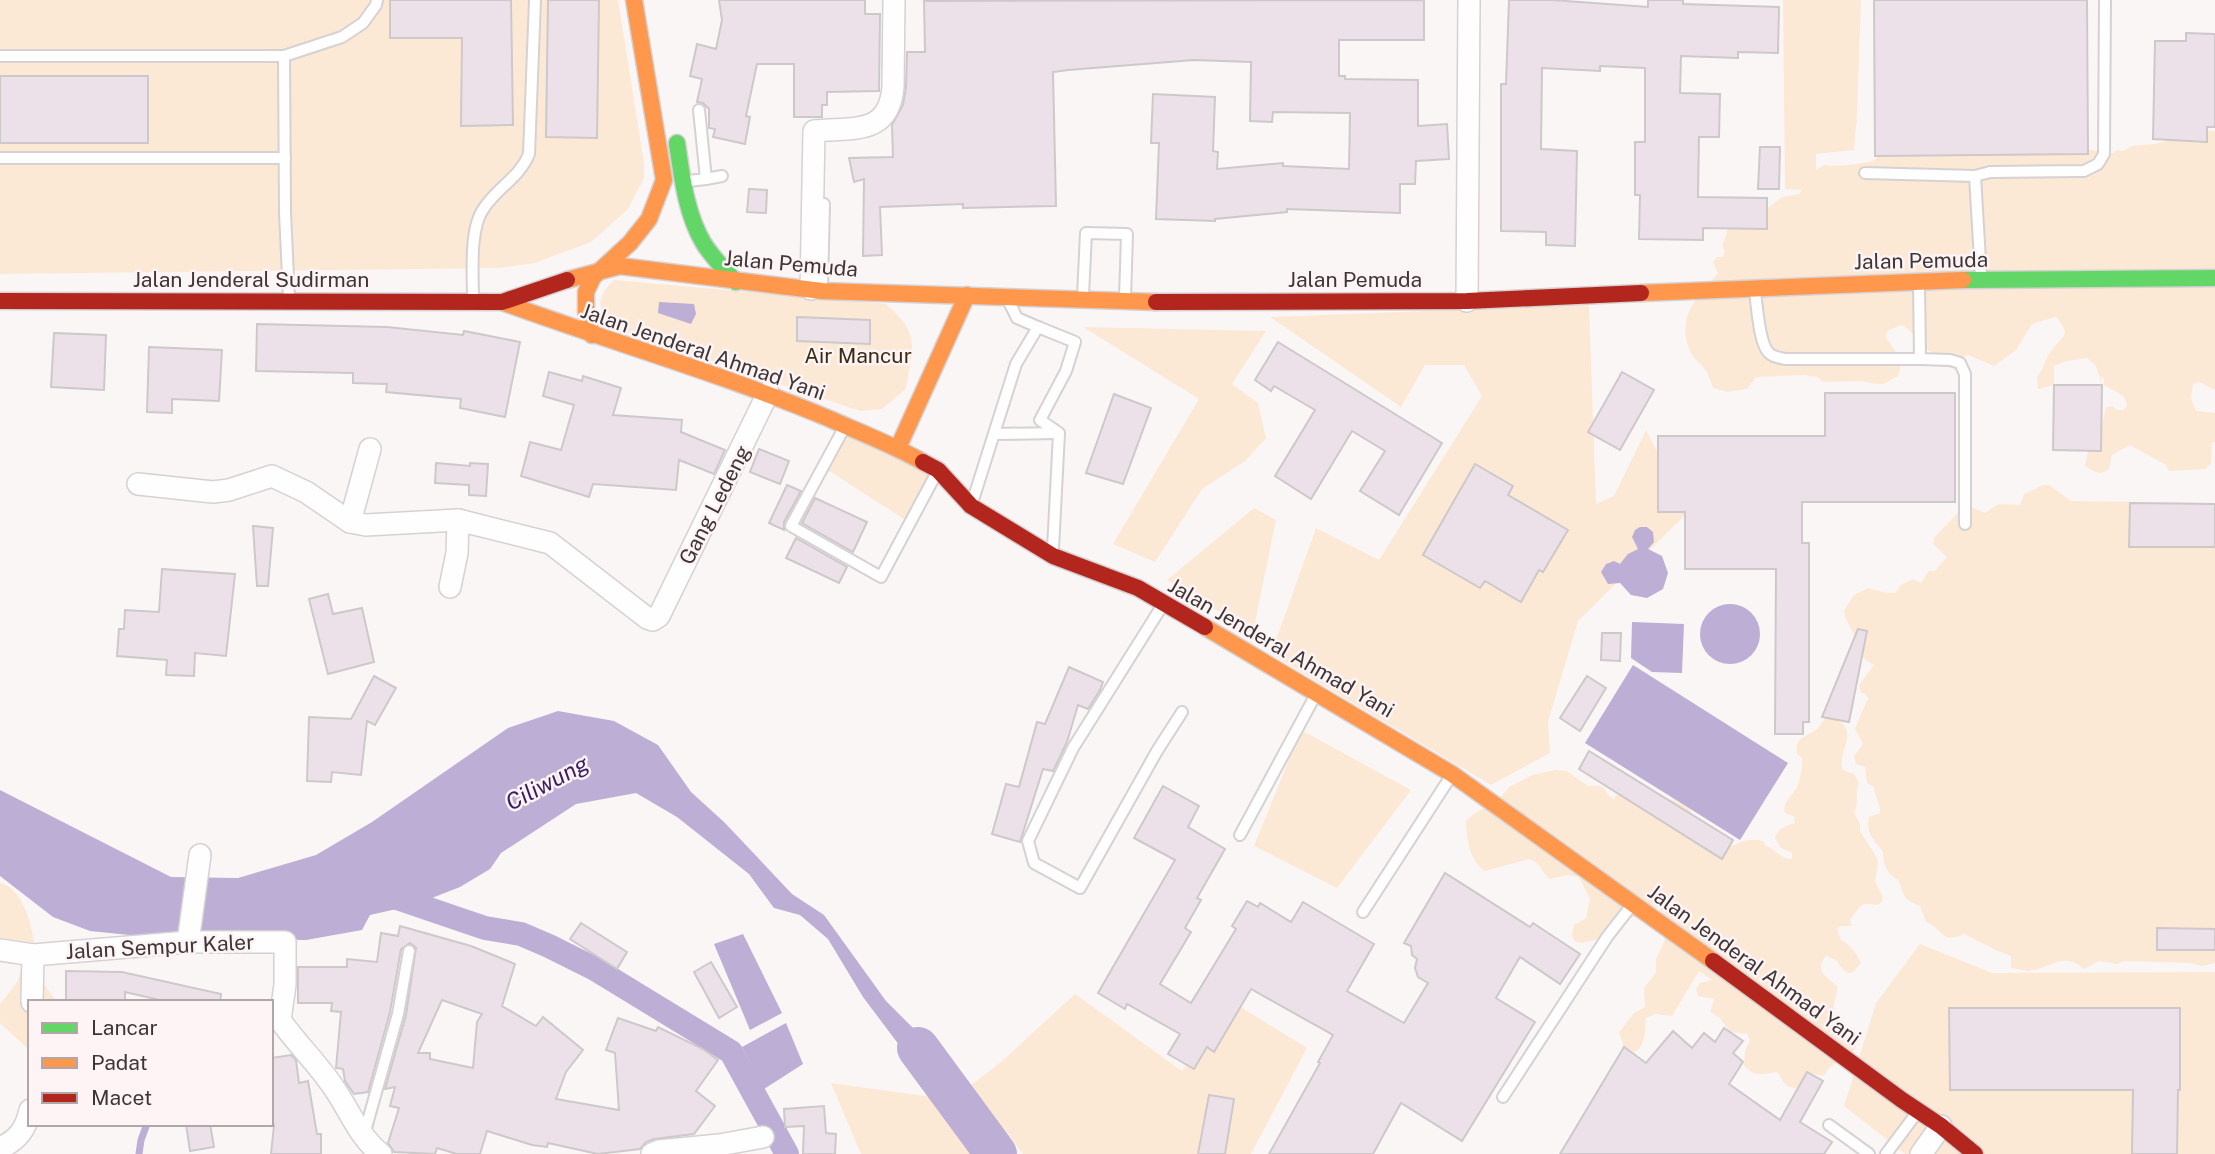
<svg xmlns="http://www.w3.org/2000/svg" width="2215" height="1154" viewBox="0 0 2215 1154" font-family="'Public Sans',sans-serif">
<rect width="100%" height="100%" fill="#fbf6f6"/>
<g fill="#fce9d5">
<polygon points="0,0 618,0 644,163 644,178 628,209 591,242 535,263 499,268 0,274"/>
<path d="M1783,0h78l-4,115 -3,35 -38,4v16l8,-5c17,2 33,-1 50,-4l8,-9 202,-3 29,4 4,-3 6,1 9,-5 23,-2 49,-14 11,1v259l-16,-8 -6,2 -2,14 5,13 19,2v29l-3,1 -1,21 -6,5 -36,2 -3,-6 -36,-20 -18,10 -3,14c-9,7 -14,3 -24,-3l4,-19 12,-18 5,-22 6,-1 5,4h6l4,-4c-1,-14 -14,-14 -23,-21v-6l-3,-3 1,9 -6,-19 -9,-8 -20,3 -13,5v19l-16,4 -1,-12c9,-11 7,-17 14,-26 10,-15 22,-14 5,-34l-24,7 -16,26 -22,16 -26,-11 -7,3c-12,-2 -29,-3 -39,-12 -7,-7 -10,-16 -20,-21l-13,5 -4,6 17,25 -4,15 -14,8h-8l-15,-3 -38,1 -6,-5 -13,-2 -48,2 -9,12 -20,3 -14,-4c-2,-5 -4,-11 -6,-16 -4,-7 -13,-12 -17,-21 -15,-34 8,-54 28,-78l-5,-11 4,-5h6l2,-6 -3,-5 6,-17 6,-4 23,-8 25,-20 17,-3 3,-4 -17,-1z"/>
<path d="M614,280l272,24c36,31 26,43 20,85l-24,20 -22,2 -247,-83c-17,-17 -17,-31 1,-48z"/>
<polygon points="1589,305 1596,504 1614,496 1646,430 1688,512 1578,621 1548,722 1550,753 1491,785 1271,654 1316,528 1379,560 1482,396 1464,365 1425,365 1401,407 1270,317"/>
<polygon points="1083,327 1266,331 1232,384 1258,403 1266,438 1245,461 1202,489 1155,562 1113,544 1199,399"/>
<polygon points="845,426 938,470 910,523 823,467"/>
<path d="M2043,485h6l22,16 144,2v460l-13,3 -12,-3 -65,-2 -9,3 -17,-3 -15,8c-21,-19 -33,0 -56,2 -6,0 -11,-3 -17,-3v-12l-2,-1 -16,-6 -29,-15c-23,11 -21,-6 -38,-12l-6,-16c-21,-9 -13,-8 -22,-26 -12,-7 -15,-15 -15,-28 -9,-12 -18,-19 -14,-35l11,-4c1,-10 -6,-16 -6,-26l-7,-4 -2,-16 -9,-3 -2,-8 9,-12 -8,-15 13,-31 -3,-4 -4,-1 -2,-8 15,-20 -7,-4 -9,-9 -1,-12 -12,-23 -1,-7 10,-15 14,-7 19,5h8l7,-9 11,-5 8,4 8,-12h6l12,-14 -14,-13 1,-6 28,-30h11l12,5 13,-9 22,1 4,-11z"/>
<polygon points="1254,508 1276,520 1253,632 1167,580"/>
<path d="M1826,717c41,10 9,33 17,53l11,4 5,9c-5,10 1,20 -5,30l6,11v7l17,27 1,6 -3,17 8,16 -2,6c-7,4 -9,0 -16,1 -7,2 -11,12 -15,16l2,6h-11l-4,3 4,11c8,3 17,15 20,23l-8,9 -5,1 -5,-3 -7,-10 -10,-4c-13,15 2,22 12,31 -3,12 -10,36 3,43 6,3 11,2 17,5 -1,30 -23,19 -34,41l-16,-3 -9,16c-17,-3 -13,-5 -22,-17 -14,2 -23,6 -33,-7l1,-14 5,-11 -3,-6 -17,-2 -10,-14 -10,-6 4,-13 -16,-3 -2,-7 4,-6 12,-3 -13,-9 -27,45 -17,-2 -9,4c-1,12 0,30 -12,34l-10,-5 -5,-15 15,-19 11,-6 -1,-19 12,-16v-13l9,-19 -6,-33 -42,16 -5,-2 -7,15c-13,5 -40,16 -31,-11l12,-7 4,-19 -11,-22 -11,-2 -18,4c-10,-7 -7,-14 -20,-20l-45,12c-15,-9 -19,-33 -19,-50l5,-5 29,-18 9,-11 23,-12 23,-5 12,1 21,15h12l5,3 2,5 6,5 9,-9 52,10 16,9 2,6 30,27 10,4c10,-5 19,-8 31,-5l3,5c10,3 14,13 26,13v-6l-11,-5 -6,-10c4,-12 10,-11 20,-15l-1,-6 -10,-5c1,-14 8,-15 13,-25 3,-8 6,-21 5,-29l-5,-4c-4,-18 12,-17 21,-26 3,-3 5,-7 8,-11z"/>
<polygon points="1301,730 1411,790 1337,888 1254,846"/>
<path d="M0,883c33,9 34,69 42,96 3,8 10,16 16,23h-28v49l-30,-28v-19l18,-23 6,-26 -24,-10z"/>
<polygon points="1920,944 1992,973 2215,972 2215,1154 1905,1154 1844,1106 1876,1003"/>
<polygon points="1075,994 1182,1071 1239,1006 1307,1048 1251,1154 1023,1154 1006,1131 966,1089 1001,1062"/>
<polygon points="831,1083 939,1098 953,1094 996,1154 861,1154"/>
</g>
<g fill="#bcaed4">
<polygon points="659,302 694,304 696,314 691,324 658,313"/>
<polygon points="1640,527 1647,527 1653,532 1654,542 1648,549 1662,556 1668,573 1663,589 1647,598 1631,595 1620,583 1608,584 1601,572 1606,564 1614,561 1620,564 1628,554 1638,549 1632,537 1635,530"/>
<circle cx="1730" cy="634" r="30"/>
<polygon points="1632,622 1684,624 1682,673 1652,672 1631,658"/>
<polygon points="1633,665 1788,763 1740,840 1585,743"/>
<polygon points="558,711 614,721 658,745 691,792 724,822 792,894 824,915 886,1001 923,1038 966,1089 939,1098 863,997 828,939 800,915 774,908 749,874 677,817 636,793 576,804 501,853 490,869 460,887 414,905 370,915 362,930 306,940 169,939 90,931 53,917 0,876 0,790 171,877 238,878 316,855 372,822 508,728"/>
<polygon points="743,934 782,1013 750,1030 714,944"/>
<polygon points="786,1023 803,1064 764,1089 742,1047"/>
</g>
<g fill="none" stroke-linecap="round" stroke-linejoin="round">
<polyline stroke="#bcaed4" stroke-width="7" points="139,1154 141,1140 147,1124"/>
<polyline stroke="#bcaed4" stroke-width="24" points="385,894 485,928 521,934 549,946 595,969 731,1052 787,1154"/>
<polyline stroke="#bcaed4" stroke-width="42" points="918,1048 996,1154"/>
</g>
<g fill="#ede1e9" stroke="#cdc8ca" stroke-width="2" fill-rule="evenodd">
<polygon points="390,0 511,0 513,125 461,126 462,38 390,38"/>
<polygon points="548,0 599,0 597,138 546,137"/>
<polygon points="719,0 865,0 865,14 880,14 879,91 827,92 827,105 822,105 822,117 794,117 794,64 757,64 746,116 750,117 745,144 713,137 715,129 709,128 709,109 703,103 697,102 702,79 690,76 697,44 716,49 722,20"/>
<polygon points="1424,0 1424,40 1339,40 1339,76 1345,76 1345,79 1418,80 1418,126 1447,124 1449,159 1416,161 1415,184 1400,184 1400,213 1287,209 1287,212 1215,219 1215,221 1156,219 1159,143 1151,143 1153,94 1215,97 1213,151 1218,152 1217,169 1283,163 1283,166 1349,169 1350,113 1273,112 1272,122 1250,121 1251,62 1194,60 1068,70 1053,72 1056,206 963,208 963,204 880,207 882,255 863,256 864,179 854,182 849,158 893,157 892,125 903,105 906,87 907,52 925,52 924,1"/>
<polygon points="1509,0 1552,0 1648,7 1648,0 1683,0 1683,4 1779,7 1778,53 1738,52 1738,58 1681,56 1680,93 1720,94 1719,137 1699,137 1698,197 1767,198 1767,229 1703,228 1703,240 1639,239 1640,195 1635,195 1635,142 1645,142 1645,68 1600,66 1600,71 1542,68 1541,149 1577,151 1575,246 1546,245 1546,232 1501,231 1501,84 1506,84"/>
<polygon points="1874,0 2087,0 2088,154 1875,156"/>
<polygon points="2186,33 2215,34 2215,127 2207,127 2207,142 2153,139 2155,41 2186,41"/>
<rect x="0" y="76" width="148" height="67"/>
<polygon points="1760,147 1780,147 1779,189 1758,189"/>
<polygon points="749,189 767,190 766,213 747,212"/>
<polygon points="797,317 870,320 870,344 797,341"/>
<polygon points="257,324 387,327 463,335 464,331 520,342 505,417 460,408 461,399 386,392 387,384 353,383 353,373 256,371"/>
<polygon points="54,333 106,335 104,390 51,387"/>
<polygon points="1278,342 1442,443 1399,515 1360,491 1385,451 1352,431 1311,499 1275,476 1315,410 1274,386 1271,391 1255,380"/>
<polygon points="149,347 222,350 219,401 172,399 172,413 147,412"/>
<polygon points="549,372 582,381 583,376 621,388 613,415 682,420 681,432 725,450 714,474 679,460 676,490 593,484 589,497 521,476 530,442 561,450 574,405 543,396"/>
<polygon points="1622,372 1654,390 1620,450 1588,432"/>
<polygon points="2054,385 2102,385 2101,451 2053,450"/>
<polygon points="1825,393 1955,393 1955,502 1802,502 1802,543 1809,543 1809,722 1803,722 1803,734 1775,734 1776,569 1685,569 1685,512 1658,512 1658,436 1825,436"/>
<polygon points="1114,394 1151,408 1123,484 1086,473"/>
<polygon points="759,449 789,461 780,484 750,472"/>
<polygon points="436,463 470,466 470,463 488,464 486,496 469,495 469,485 435,483"/>
<polygon points="1475,464 1513,486 1508,495 1568,530 1543,572 1539,570 1521,602 1485,581 1480,588 1423,555"/>
<polygon points="787,485 801,491 784,522 784,530 769,523"/>
<polygon points="815,498 867,522 853,552 802,523"/>
<polygon points="2130,503 2215,504 2215,547 2129,547"/>
<polygon points="253,526 273,528 268,586 257,586"/>
<polygon points="796,538 847,567 839,583 786,558"/>
<polygon points="162,569 235,574 226,656 195,653 194,676 166,675 167,660 117,656 119,629 124,629 125,610 159,612"/>
<polygon points="328,594 333,614 362,608 374,662 328,674 309,599"/>
<polygon points="1858,629 1867,631 1849,722 1822,717"/>
<polygon points="1602,633 1621,633 1620,661 1601,660"/>
<polygon points="1069,667 1103,682 1100,690 1088,709 1078,705 1067,742 1053,771 1043,769 1020,842 992,834 1006,784 1019,787 1037,722 1045,724"/>
<polygon points="374,676 396,688 375,725 367,721 361,775 332,772 331,782 307,781 309,717 351,719"/>
<polygon points="1587,676 1606,688 1580,731 1560,718"/>
<polygon points="1589,751 1733,840 1722,859 1579,769"/>
<polygon points="1163,786 1199,806 1188,827 1225,849 1197,898 1201,900 1185,928 1191,932 1160,984 1191,1003 1236,929 1232,926 1247,901 1258,907 1260,903 1291,922 1303,902 1374,944 1347,991 1404,1023 1428,983 1418,977 1415,968 1417,959 1412,955 1411,946 1404,943 1445,873 1530,927 1533,923 1580,954 1560,984 1520,957 1496,998 1535,1022 1462,1141 1401,1103 1373,1154 1269,1154 1320,1063 1318,1062 1333,1035 1251,989 1214,1052 1207,1047 1194,1069 1168,1054 1180,1034 1127,1004 1125,1009 1098,993 1175,860 1134,838"/>
<polygon points="581,923 627,952 617,969 570,939"/>
<path d="M400,926l71,20 44,18 -13,42 34,20 7,-9 40,33 -17,22 -10,27 63,11 -4,-57 -9,-3 12,-32 38,13 2,-4 45,22 15,11 -22,31 19,15 -21,28 -40,5 -8,3 -6,7 -42,5 -50,-11 -1,4 -15,-2 -45,-14 -7,23h-23l-20,-6 -2,6 -41,-2 -6,-9 11,-35 -9,-2 5,-19 -10,2 21,-74 10,-67 -6,-5 -9,6 -11,63 -22,80 -14,2 -9,-13 -2,-12 -7,-1 5,-56 -10,-1 1,-8h-34v-36h49v-8l30,3 4,-29 17,3zM442,1000l40,14 -5,8 -4,46 -43,-9v-6h-12z"/>
<polygon points="2157,928 2215,929 2215,950 2157,950"/>
<polygon points="711,962 737,1007 719,1018 694,972"/>
<polygon points="66,971 122,972 221,994 220,1002 168,1002 125,992 125,1002 66,1002"/>
<polygon points="1949,1008 2180,1008 2180,1090 2178,1090 2177,1154 2132,1154 2133,1090 1950,1090"/>
<polygon points="1724,1028 1743,1041 1733,1053 1743,1062 1729,1084 1780,1120 1807,1072 1823,1081 1800,1122 1832,1142 1824,1154 1560,1154 1624,1047 1646,1063 1673,1031 1692,1048 1704,1033 1715,1042"/>
<polygon points="291,1055 296,1060 299,1083 308,1081 317,1134 321,1134 321,1154 271,1154 274,1125 271,1126 271,1058"/>
<polygon points="1209,1095 1234,1099 1225,1154 1198,1154"/>
<polygon points="824,1106 826,1133 836,1134 835,1154 803,1154 804,1126 785,1127 784,1109"/>
<polygon points="186,1124 210,1124 214,1147 190,1151"/>
</g>
<g fill="none" stroke-linecap="round" stroke-linejoin="round">
<defs>
<g id="lane">
<polyline points="0,56 284,56 342,37 363,23 376,5 377,0"/>
<polyline points="284,56 285,213 289,298"/>
<polyline points="0,158 285,158"/>
<polyline points="1865,173 1975,176"/>
<polyline points="706,179 722,176"/>
<polyline points="688,181 706,179 699,110"/>
<polyline points="1981,277 1975,176 1990,172 2084,171 2098,164 2104,154 2105,0"/>
<polyline points="1919,284 1920,359"/>
<polyline points="822,288 824,204"/>
<path d="M1755,292c2,13 4,52 14,61 4,4 11,5 16,6h135l30,1 10,3 5,11v150"/>
<polyline points="1083,296 1086,233 1127,234 1125,299"/>
<path d="M473,299c0,-25 -4,-71 11,-91 13,-20 36,-31 45,-54l6,-154"/>
<polyline points="1009,302 1017,318 1038,327"/>
<polyline points="844,428 791,526 881,577 936,474"/>
<polyline points="994,434 1058,433"/>
<polyline points="973,500 1016,364 1038,327 1075,342 1066,371 1040,420 1059,433 1053,549"/>
<polyline points="1162,606 1073,748 1028,841 1034,863 1080,888 1157,751 1182,712"/>
<polyline points="1240,835 1315,696"/>
<polyline points="1363,912 1451,776"/>
<polyline points="1503,1097 1607,937 1632,905"/>
<polyline points="1829,1125 1869,1154"/>
<polyline points="364,1135 398,1014 409,951"/>
<polyline points="1886,1154 1916,1114"/>
</g>
<g id="street">
<path d="M811,289l3,-158c39,-4 75,5 79,-44l1,-87"/>
<polyline points="1467,301 1469,0"/>
<polyline points="138,484 213,492 229,490 272,476 306,492 350,522 366,525 458,520 550,543 647,618 653,620 659,616 768,393"/>
<polyline points="350,522 370,449"/>
<polyline points="450,587 457,553 458,520"/>
<polyline points="188,942 200,855"/>
<path d="M0,950l33,5 155,-13h97v43l-5,35c17,24 38,44 54,68 16,23 25,49 47,66"/>
<polyline points="32,1002 33,955"/>
<path d="M0,1148c18,-8 26,-19 30,-38"/>
<polyline points="652,1154 659,1151 719,1145 763,1137"/>
<polyline points="1921,1154 1941,1126"/>
</g>
<g id="fast">
<path d="M677,143c5,34 9,71 27,101 9,14 21,26 32,38"/>
<polyline points="1963,280 2215,278"/>
</g>
<g id="slow">
<polyline points="567,280 620,266 822,291 1156,302"/>
<polyline points="1641,293 1963,280"/>
<path d="M502,302c109,40 221,72 328,117 31,14 63,26 93,43"/>
<polyline points="592,335 586,312 586,292 593,277 630,243 649,219 664,180 634,0"/>
<polyline points="898,448 967,295"/>
<polyline points="1205,627 1452,774 1713,961"/>
</g>
<g id="jam">
<polyline points="0,301 502,302 567,280"/>
<polyline points="1156,302 1467,301 1641,293"/>
<polyline points="923,462 938,470 971,506 1053,556 1138,588 1205,627"/>
<polyline points="1713,961 1902,1100 1941,1126 1975,1154"/>
</g>
</defs>
<use href="#lane" stroke="#d6d1d2" stroke-width="14"/>
<use href="#street" stroke="#d6d1d2" stroke-width="24"/>
<use href="#fast" stroke="#d6d1d2" stroke-width="19"/>
<use href="#slow" stroke="#d6d1d2" stroke-width="19"/>
<use href="#jam" stroke="#d6d1d2" stroke-width="19"/>
<use href="#lane" stroke="#fefefe" stroke-width="10"/>
<use href="#street" stroke="#fefefe" stroke-width="21"/>
<use href="#fast" stroke="#63d668" stroke-width="16"/>
<use href="#slow" stroke="#ff974d" stroke-width="16"/>
<use href="#jam" stroke="#b3261e" stroke-width="16"/>
</g>
<g text-anchor="middle" stroke-width="5" stroke-linejoin="round" paint-order="stroke">
<g font-size="21" fill="#3d3637" stroke="#fef3f5">
<text transform="translate(1921 261) rotate(-1)" y="7">Jalan Pemuda</text>
<text transform="translate(791 264) rotate(5)" y="7">Jalan Pemuda</text>
<text x="251" y="287">Jalan Jenderal Sudirman</text>
<text x="1355" y="287">Jalan Pemuda</text>
<text transform="translate(703 352) rotate(19)" y="7">Jalan Jenderal Ahmad Yani</text>
<text transform="translate(715 505) rotate(-63)" y="7">Gang Ledeng</text>
<text transform="translate(1281 648) rotate(30)" y="7">Jalan Jenderal Ahmad Yani</text>
<text transform="translate(160 947) rotate(-3)" y="7">Jalan Sempur Kaler</text>
<text transform="translate(1754 965) rotate(36)" y="7">Jalan Jenderal Ahmad Yani</text>
</g>
<g font-size="21" fill="#3b2a12" stroke="#fef3f5">
<text x="858" y="363">Air Mancur</text>
</g>
<g font-size="23" font-style="italic" fill="#3a1e61" stroke="#fef3f5">
<text transform="translate(547 783) rotate(-28)" y="8">Ciliwung</text>
</g>
</g>
<rect x="28" y="1000" width="245" height="126" fill="#fef3f5" stroke="#b1a7a9" stroke-width="2"/>
<rect x="42" y="1023" width="35" height="10" fill="#63d668" stroke="#b1a7a9" stroke-width="2"/>
<text x="91" y="1035" font-size="21" fill="#3d3637">Lancar</text>
<rect x="42" y="1058" width="35" height="10" fill="#ff974d" stroke="#b1a7a9" stroke-width="2"/>
<text x="91" y="1070" font-size="21" fill="#3d3637">Padat</text>
<rect x="42" y="1093" width="35" height="10" fill="#b3261e" stroke="#b1a7a9" stroke-width="2"/>
<text x="91" y="1105" font-size="21" fill="#3d3637">Macet</text>
</svg>
